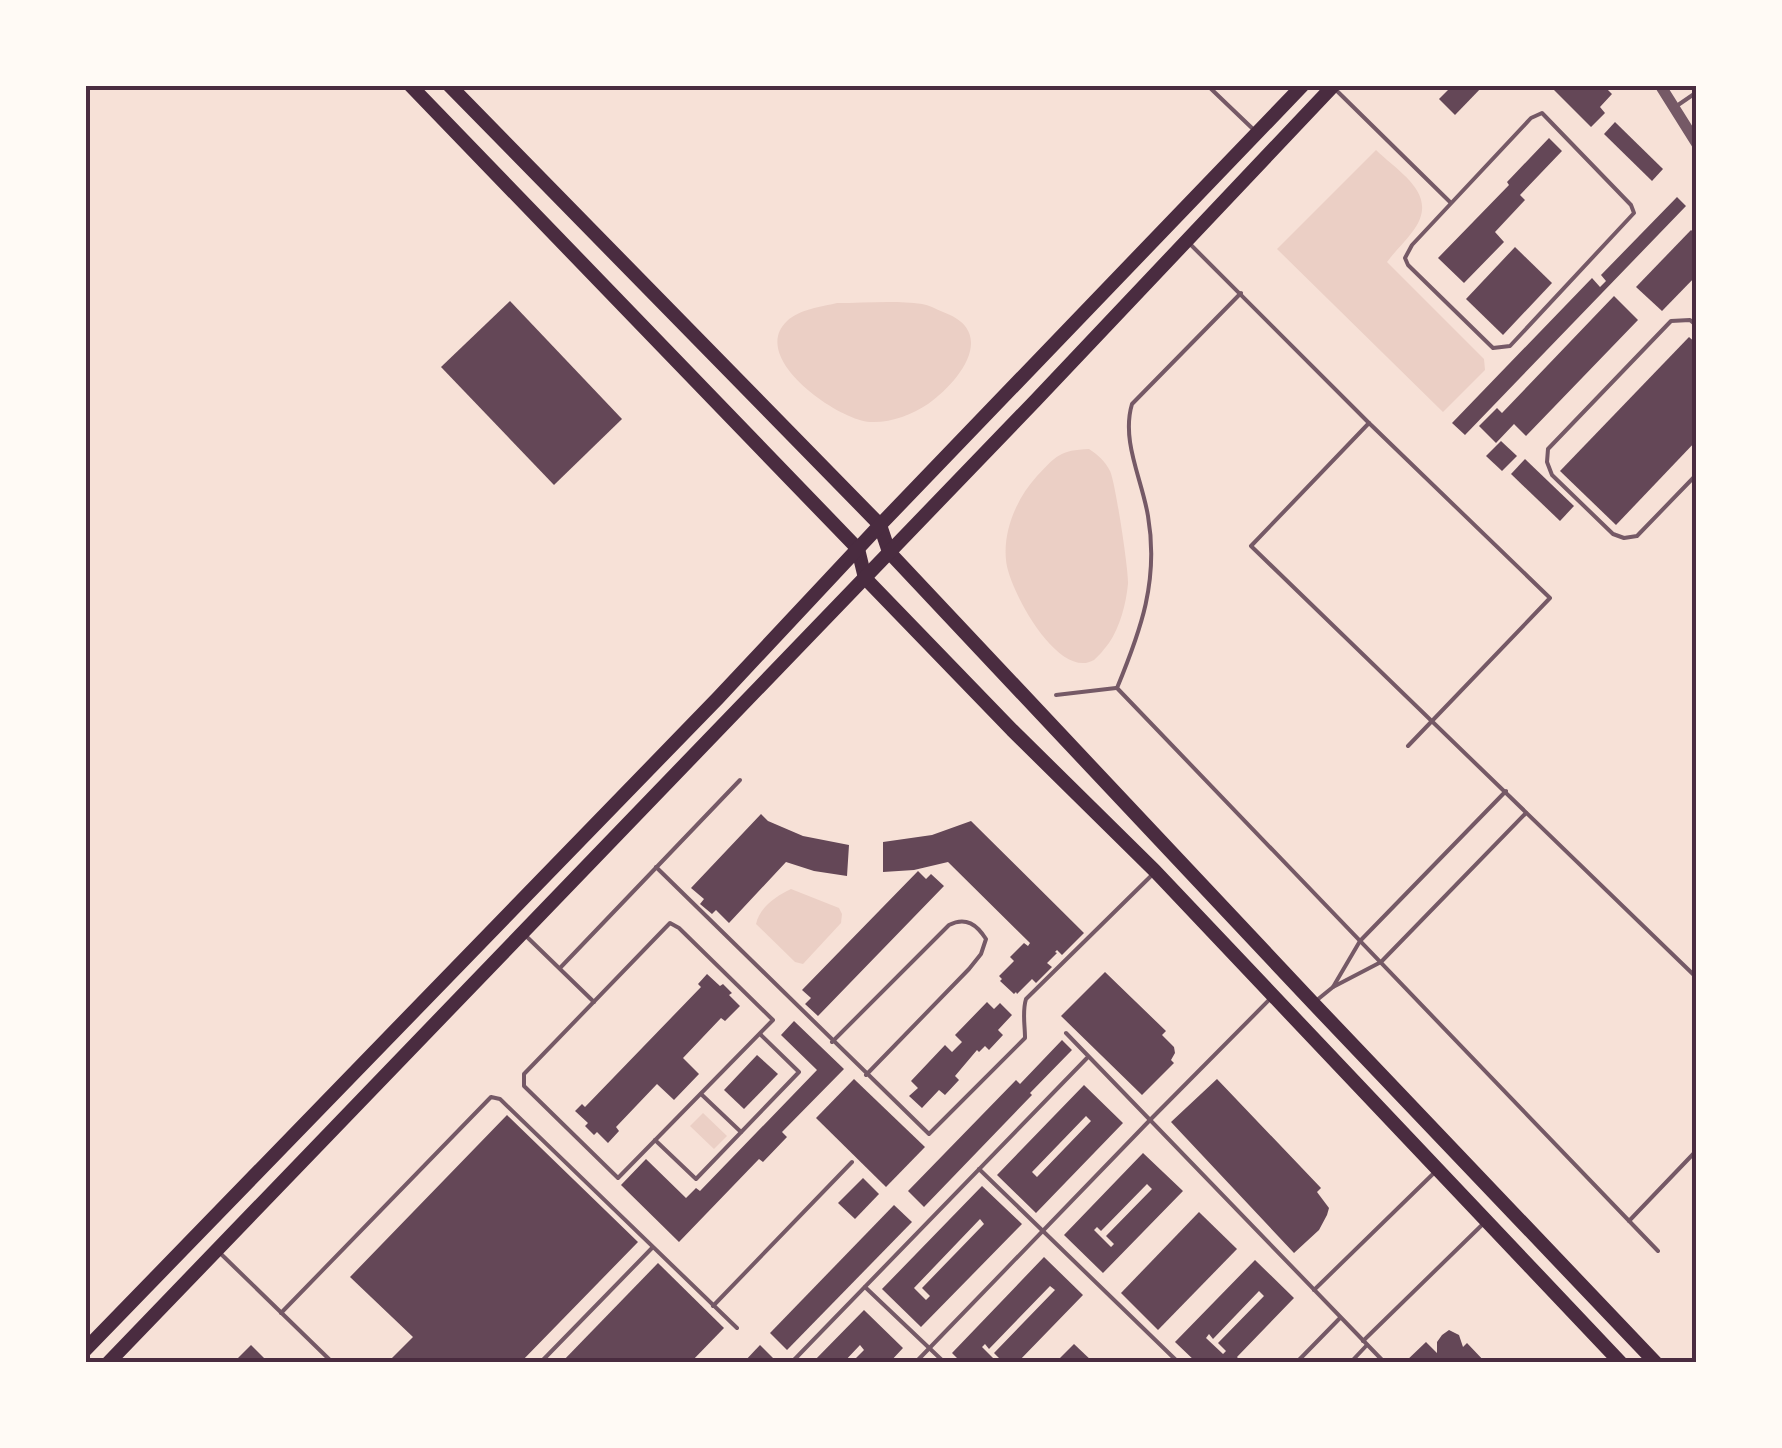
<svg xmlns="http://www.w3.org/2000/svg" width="1782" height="1448" viewBox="0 0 1782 1448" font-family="Raleway,sans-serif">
<rect width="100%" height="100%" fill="#f7e1d7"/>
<g fill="#ebcfc5">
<path d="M1376,150c25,24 64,45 37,81 -8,11 -18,20 -26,31l97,97 1,11 -42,42 -166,-163z"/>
<path d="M837,303c26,0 59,-3 85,1 7,1 14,5 21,8 56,20 16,70 -15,92 -17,11 -37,19 -58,18 -32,-2 -122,-64 -83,-101 13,-12 34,-14 50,-18z"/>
<path d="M1089,449c9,6 16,12 21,22 5,9 19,101 18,113 -2,20 -8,43 -19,59 -4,5 -10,13 -15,17 -36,21 -86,-72 -88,-100 -3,-30 11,-62 31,-84 19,-20 23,-26 52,-27z"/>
<path d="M791,889l48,19 3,6 -1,9 -38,41 -8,-2 -39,-38c4,-17 20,-28 35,-35z"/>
<polygon points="703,1113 727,1136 714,1149 690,1126"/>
</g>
<g fill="#644757" fill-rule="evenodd">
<polygon points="1453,85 1484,85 1455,115 1439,99"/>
<polygon points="1549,85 1603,85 1612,94 1600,107 1605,113 1591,127"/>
<polygon points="1615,122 1663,169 1652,181 1604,134"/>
<polygon points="1549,138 1562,151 1520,195 1525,200 1495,232 1504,242 1464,283 1438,258 1509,185 1507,182"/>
<polygon points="1677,197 1686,206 1465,435 1452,423 1592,278 1600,287 1606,281 1601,275"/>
<polygon points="1691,230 1697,235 1697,275 1662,311 1636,287"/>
<polygon points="1515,247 1552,283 1503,335 1466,299"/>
<polygon points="1614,296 1638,320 1526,436 1514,424 1496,443 1479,426 1497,408 1502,413"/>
<polygon points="510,301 622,419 554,485 441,367"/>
<polygon points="1689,337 1697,344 1697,440 1616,525 1560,471"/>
<polygon points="1501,441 1517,456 1502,471 1486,456"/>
<polygon points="1525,459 1574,506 1560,521 1511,474"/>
<polygon points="761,814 768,821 803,836 849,845 847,876 814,871 786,862 729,923 716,910 712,914 700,904 704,899 691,888"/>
<polygon points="971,821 1084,933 1062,955 1057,950 1055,952 1057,953 1047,963 1052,967 1036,983 1032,979 1017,994 1016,992 1014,994 1000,981 1002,979 999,976 1014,961 1010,957 1024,943 1028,946 1030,943 948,862 914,870 883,872 883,842 932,835"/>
<polygon points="918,871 926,879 931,874 944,886 818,1016 805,1004 811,998 802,990"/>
<polygon points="1105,972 1166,1031 1162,1035 1174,1047 1175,1053 1171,1060 1174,1063 1142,1095 1061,1016"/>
<polygon points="707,974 720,986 723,984 732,993 729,995 740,1006 725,1021 721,1018 683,1058 699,1074 674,1100 657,1084 616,1127 619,1131 608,1143 597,1132 594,1135 585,1126 588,1123 575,1111 582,1104 585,1107 701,987 698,984"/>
<polygon points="987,1002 994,1009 1000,1003 1012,1015 998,1030 1003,1035 989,1050 985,1046 979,1052 977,1050 955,1076 959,1080 945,1095 939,1090 922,1108 909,1096 918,1088 911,1081 945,1045 952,1052 962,1042 955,1035"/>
<polygon points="794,1021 844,1069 782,1132 787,1137 763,1162 759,1159 679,1242 621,1185 646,1159 686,1198 696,1188 700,1191 817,1070 781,1035"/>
<polygon points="1062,1040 1072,1050 1030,1093 1032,1095 924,1207 908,1191 1016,1080 1020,1084"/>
<polygon points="757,1055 778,1074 744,1109 724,1090"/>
<polygon points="854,1079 925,1147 886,1187 816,1118"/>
<polygon points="1217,1079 1321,1188 1317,1192 1329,1208 1327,1215 1319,1230 1294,1253 1171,1122"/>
<path d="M1084,1085l39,38 -87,90 -39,-38zM1086,1116l5,5 -54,56 -5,-5z"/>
<polygon points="507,1115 638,1242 520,1363 387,1363 413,1337 350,1277"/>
<path d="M1143,1153l40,38 -80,82 -39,-38zM1147,1184l5,5 -46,47 8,8 -3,3 -17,-17 3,-3 4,4z"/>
<polygon points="863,1178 879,1194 855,1219 838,1203"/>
<path d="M982,1186l40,38 -101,103 -39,-38zM980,1219l4,5 -62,64 8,8 -4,4 -12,-12z"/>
<polygon points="894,1205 912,1222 787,1350 770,1333"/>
<polygon points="1199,1212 1237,1249 1158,1330 1121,1293"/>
<polygon points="1044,1257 1083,1295 1017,1363 1004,1363 994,1353 1055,1290 1050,1286 989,1349 985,1344 982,1347 998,1363 962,1363 952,1353"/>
<path d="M1255,1260l39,38 -57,59 5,6h-45l-22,-21zM1259,1291l5,5 -46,47 8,8 -3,3 -17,-16 3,-4 4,5z"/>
<polygon points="658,1263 724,1328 690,1363 561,1363"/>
<polygon points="864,1310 903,1348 889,1363 851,1363 864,1350 860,1345 843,1363 812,1363"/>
<polygon points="1449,1330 1459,1335 1463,1347 1467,1343 1486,1363 1404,1363 1426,1342 1437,1353 1437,1342 1442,1335"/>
<polygon points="1074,1344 1094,1363 1055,1363"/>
<polygon points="251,1345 269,1363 233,1363"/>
<polygon points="760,1345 778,1363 743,1363"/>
</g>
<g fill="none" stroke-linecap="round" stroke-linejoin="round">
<g stroke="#755966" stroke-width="4">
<polyline points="1207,85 1254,130"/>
<polyline points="1336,90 1450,202"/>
<polyline points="1678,105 1697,92"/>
<polygon points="1542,113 1631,205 1634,213 1510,346 1493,348 1408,265 1405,258 1412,245 1531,118"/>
<polyline points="1189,243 1369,423 1550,598 1408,746"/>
<path d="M1241,293l-109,111c-11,37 10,75 16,112 11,64 -7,114 -31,172l541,563"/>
<polyline points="1697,326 1690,320 1671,321 1548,449 1547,462 1552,475 1613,534 1624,538 1637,536 1697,474"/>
<polyline points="1369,423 1251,546 1697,978"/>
<polyline points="1056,695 1116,688"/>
<polyline points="1506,791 1360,941 1333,987 1381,962 1526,813"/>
<path d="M656,867l273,267 96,-96c0,-14 -3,-26 1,-39l127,-125"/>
<polygon points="670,923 679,928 773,1020 618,1178 524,1086 524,1074"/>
<polyline points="526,936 594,1002"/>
<polyline points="560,968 740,780"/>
<polyline points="1317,1000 1333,987"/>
<polyline points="1066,1033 1385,1363"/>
<path d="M832,1042l117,-117c17,-9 28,0 37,14l-5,15 -12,15 -103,106"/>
<polyline points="701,1094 741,1132"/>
<polyline points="655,1140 696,1179 799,1072 760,1034"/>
<polyline points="979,1169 1179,1363"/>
<polyline points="1629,1221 1697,1150"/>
<polyline points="220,1253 333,1363"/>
<polyline points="865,1287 945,1363"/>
<polyline points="1314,1290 1436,1171"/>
<polyline points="713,1306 852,1162"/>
<polyline points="281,1313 491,1097 500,1099 737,1328"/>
<polyline points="1363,1341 1485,1222"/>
<polyline points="540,1363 652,1248"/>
<polyline points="791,1363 1087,1058"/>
<polyline points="915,1363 1150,1120 1271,998"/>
<polyline points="1296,1363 1340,1318"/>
<polyline points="1350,1363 1367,1345"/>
</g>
<polyline stroke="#755966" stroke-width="11" points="1660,85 1697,144"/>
<g stroke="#4a2c40" stroke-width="14">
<polyline points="410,85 858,549 865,578 1012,730 1155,871 1621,1363"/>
<polyline points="449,85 880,525 889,552 1314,1004 1656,1363"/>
<polyline points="85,1350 718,698 880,525 1303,85"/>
<polyline points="108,1363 1035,401 1334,85"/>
</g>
</g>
<rect width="1782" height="1448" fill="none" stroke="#fffaf5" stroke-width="175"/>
<rect x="88" y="88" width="1606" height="1272" fill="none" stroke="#4a2c40" stroke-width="4"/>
</svg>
